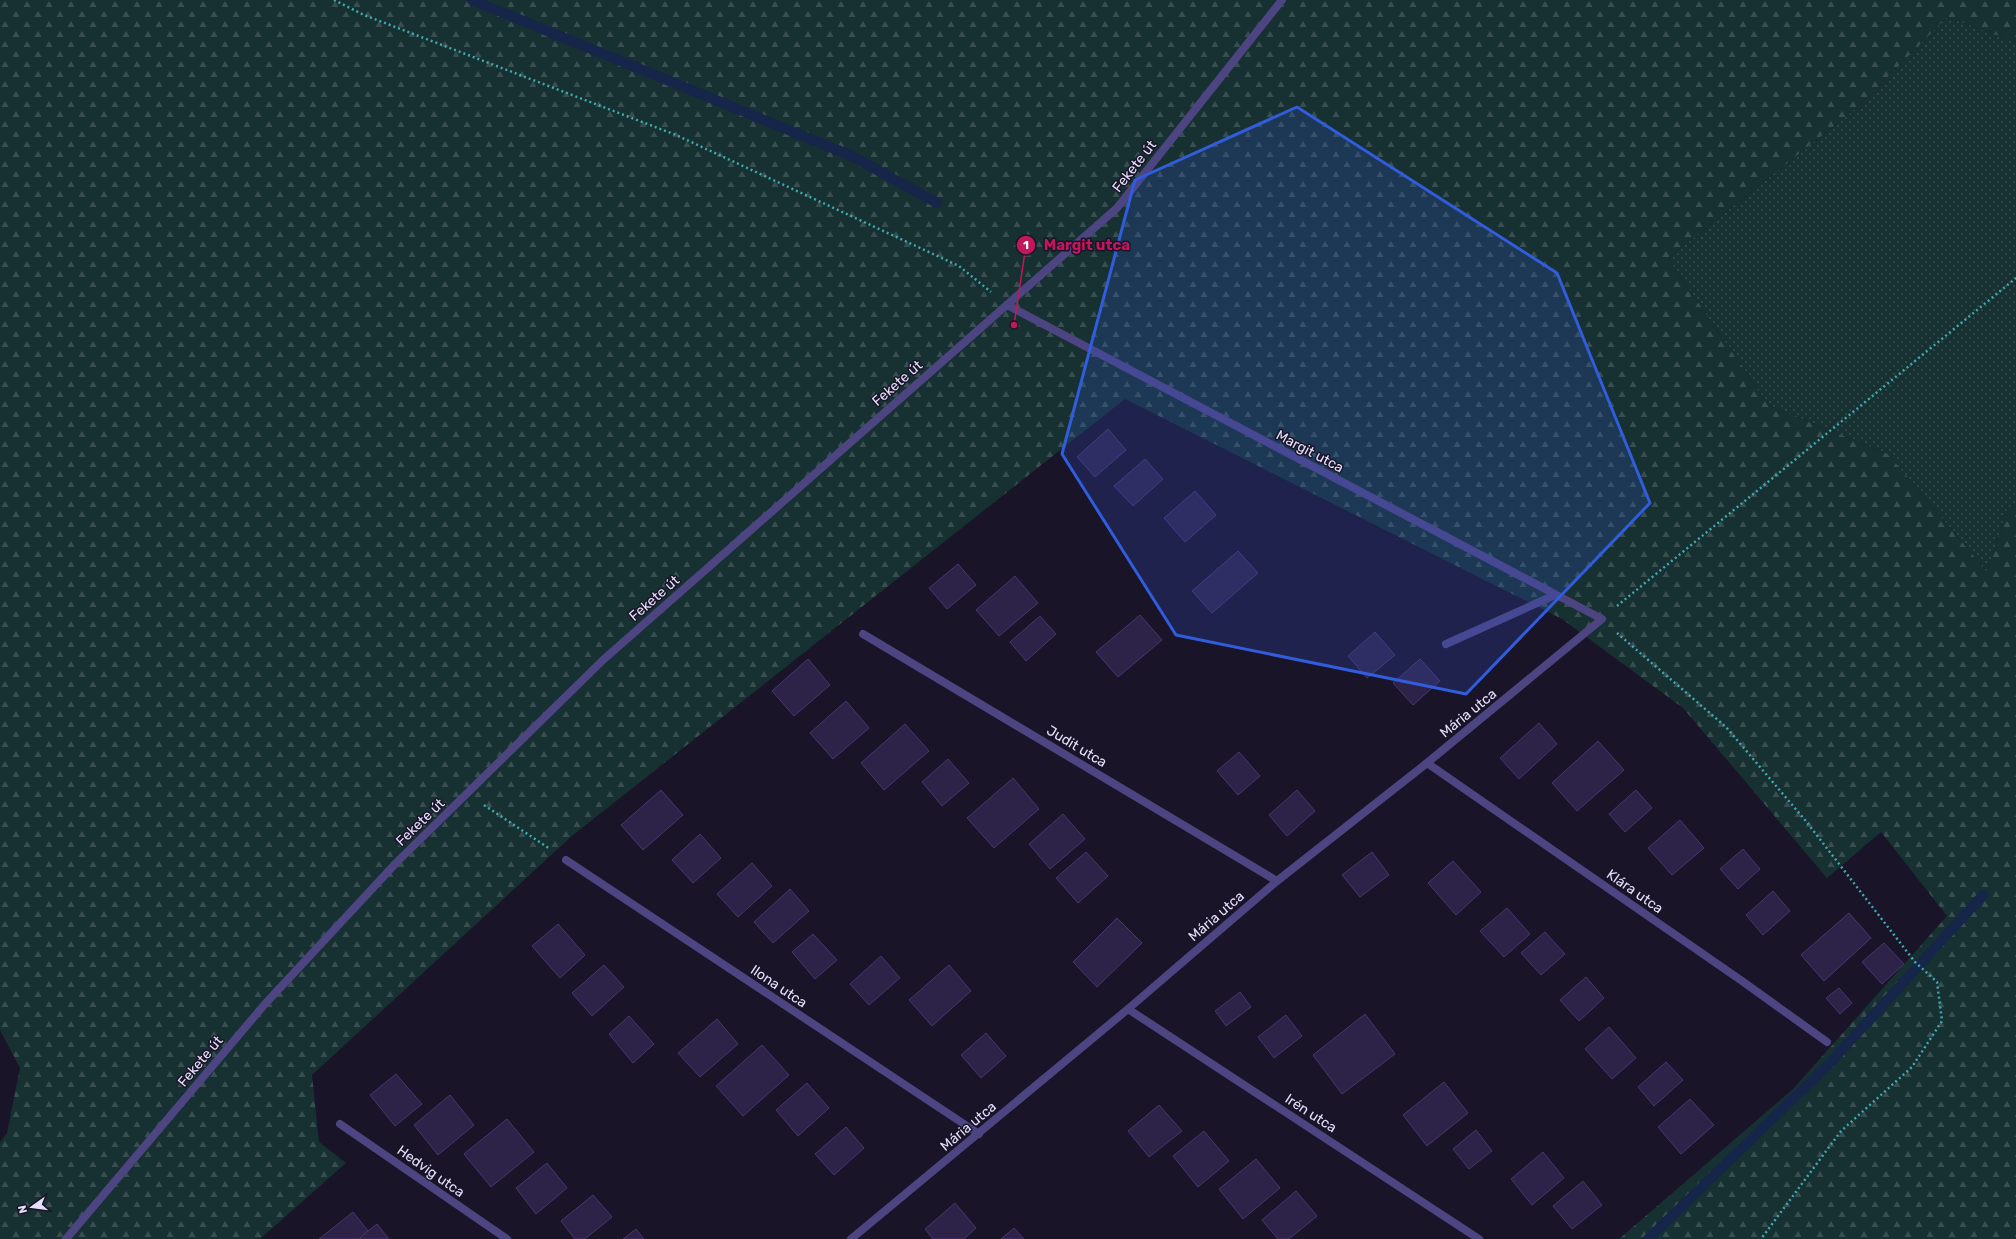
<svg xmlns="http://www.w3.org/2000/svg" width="2016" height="1239" viewBox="0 0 2016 1239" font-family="Rubik,sans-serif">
<defs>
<pattern id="grass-dots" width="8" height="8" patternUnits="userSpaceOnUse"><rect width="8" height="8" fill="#173032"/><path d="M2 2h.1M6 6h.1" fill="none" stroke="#394e51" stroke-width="1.8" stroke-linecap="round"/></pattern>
<pattern id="forest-firs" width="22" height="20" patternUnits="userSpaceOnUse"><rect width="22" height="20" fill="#173032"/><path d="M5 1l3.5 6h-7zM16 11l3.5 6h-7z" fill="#394e51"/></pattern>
</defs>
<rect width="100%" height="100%" fill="#191428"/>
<polygon fill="url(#grass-dots)" points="1947,17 2016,42 2016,503 2008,507 1987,572 1888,454 1768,405 1668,258 1859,106"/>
<polygon fill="url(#forest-firs)" points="0,0 2016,0 2016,42 1947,17 1859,106 1668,258 1768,405 1888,454 1987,572 2008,507 2016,503 2016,1239 1619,1239 1793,1089 1947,916 1881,832 1827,878 1683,708 1562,619 1125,399 573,835 312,1075 319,1142 346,1163 260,1239 0,1239 0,1142 7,1133 20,1068 0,1030"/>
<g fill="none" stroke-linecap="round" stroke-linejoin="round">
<g stroke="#16254a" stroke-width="10">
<polyline points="472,0 852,156 937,203"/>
<polyline points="1648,1239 1830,1063 1983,895"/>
</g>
</g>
<g fill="#2d2247" stroke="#483770">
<polygon points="1108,429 1126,450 1095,477 1077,457"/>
<polygon points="1145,459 1163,479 1133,506 1114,486"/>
<polygon points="1195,491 1216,515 1185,542 1164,518"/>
<polygon points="1238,551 1258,573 1212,613 1192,591"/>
<polygon points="958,564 976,585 947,609 929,588"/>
<polygon points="1015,576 1038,603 999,636 976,610"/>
<polygon points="1140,615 1162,640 1118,677 1096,652"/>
<polygon points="1040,616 1056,634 1026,661 1010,642"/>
<polygon points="1375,632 1395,655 1367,678 1348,656"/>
<polygon points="808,659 830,685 794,716 772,691"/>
<polygon points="1420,659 1440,681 1413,705 1393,683"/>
<polygon points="846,701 869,728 833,759 810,733"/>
<polygon points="1539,723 1557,744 1519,779 1500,758"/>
<polygon points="905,724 929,751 884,790 861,763"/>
<polygon points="1598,741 1624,770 1577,811 1552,783"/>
<polygon points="1239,752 1260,776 1238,795 1217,771"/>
<polygon points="948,759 969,783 942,806 922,782"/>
<polygon points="1013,778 1039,809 994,848 967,818"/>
<polygon points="661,790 683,815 643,850 621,825"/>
<polygon points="1297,790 1315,811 1287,836 1269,815"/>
<polygon points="1636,790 1652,808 1625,832 1609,814"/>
<polygon points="1063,814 1085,839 1050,869 1029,844"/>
<polygon points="1680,820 1704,848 1672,875 1648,848"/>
<polygon points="700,834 721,858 693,883 672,860"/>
<polygon points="1743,849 1760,869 1738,889 1720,869"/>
<polygon points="1086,852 1108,876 1078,903 1056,878"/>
<polygon points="1372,852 1389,875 1360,897 1342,875"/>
<polygon points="1453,861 1481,892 1456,915 1428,883"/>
<polygon points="752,863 772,886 738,917 717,894"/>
<polygon points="790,889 809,911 773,943 754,922"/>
<polygon points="1773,891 1790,911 1763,935 1746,915"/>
<polygon points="1507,908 1530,934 1504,957 1480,931"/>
<polygon points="1849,913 1871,938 1824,981 1801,955"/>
<polygon points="1117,918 1142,943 1097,987 1073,962"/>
<polygon points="558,924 585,955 560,978 532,946"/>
<polygon points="1545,932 1565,954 1541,975 1521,953"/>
<polygon points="813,934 837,960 815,979 792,952"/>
<polygon points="1884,943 1904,964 1882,984 1862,962"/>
<polygon points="881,956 900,978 869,1005 850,984"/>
<polygon points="604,965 624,987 592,1016 572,993"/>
<polygon points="949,965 971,991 932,1026 909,1000"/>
<polygon points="1586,977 1604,998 1579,1021 1560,1000"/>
<polygon points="1839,988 1852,1003 1840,1014 1826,998"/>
<polygon points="1240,992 1251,1007 1226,1026 1215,1011"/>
<polygon points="1365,1014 1395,1054 1342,1094 1313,1055"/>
<polygon points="1286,1015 1302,1036 1274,1058 1258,1037"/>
<polygon points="629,1016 654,1044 633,1063 609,1034"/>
<polygon points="717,1019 738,1044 700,1077 678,1053"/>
<polygon points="1609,1027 1636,1058 1612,1079 1585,1049"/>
<polygon points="986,1033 1006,1056 981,1078 961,1055"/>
<polygon points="762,1045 789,1075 743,1116 716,1086"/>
<polygon points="1666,1062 1683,1080 1654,1106 1638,1087"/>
<polygon points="396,1074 422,1104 395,1126 370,1095"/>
<polygon points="1444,1082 1468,1113 1427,1146 1403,1115"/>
<polygon points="807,1083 829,1108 798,1136 776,1110"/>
<polygon points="450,1095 474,1125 438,1155 414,1125"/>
<polygon points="1690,1099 1714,1125 1681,1154 1658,1127"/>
<polygon points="1159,1105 1182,1131 1149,1157 1128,1131"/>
<polygon points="507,1119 534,1152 491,1187 464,1154"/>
<polygon points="846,1127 864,1148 834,1175 815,1154"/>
<polygon points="1476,1130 1492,1151 1469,1169 1453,1149"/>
<polygon points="1204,1131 1229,1161 1198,1187 1173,1156"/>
<polygon points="1543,1152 1564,1178 1532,1205 1511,1179"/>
<polygon points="1256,1159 1280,1188 1243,1219 1219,1189"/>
<polygon points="547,1163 567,1188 536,1214 516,1188"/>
<polygon points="1583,1181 1602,1205 1572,1229 1553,1206"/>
<polygon points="1296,1191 1317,1216 1289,1239 1278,1239 1262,1220"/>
<polygon points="593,1195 612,1217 585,1239 575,1239 561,1221"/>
<polygon points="955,1203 976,1228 964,1239 933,1239 925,1229"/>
<polygon points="353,1212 368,1231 359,1239 319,1239"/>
<polygon points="377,1224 389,1239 359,1239 368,1231"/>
<polygon points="1014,1228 1024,1239 1001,1239"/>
<polygon points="636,1229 644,1239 623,1239"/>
</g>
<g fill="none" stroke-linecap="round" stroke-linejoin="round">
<g stroke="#3faaaf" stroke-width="2.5" stroke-dasharray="2 3" stroke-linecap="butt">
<polyline points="334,0 364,15 676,135 959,266 991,292"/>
<polyline points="1617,606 2016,278"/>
<polyline points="1617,633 1726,727 1805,820 1915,962 1937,982 1942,1021 1912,1067 1841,1131 1761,1239"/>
<polyline points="484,805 550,849"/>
</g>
<polyline stroke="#4d4482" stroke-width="8" points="1446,644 1555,595"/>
<g stroke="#4d4482" stroke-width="8">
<polyline points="863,634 1277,881"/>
<polyline points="1427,763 1742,981 1827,1042"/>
<polyline points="566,860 979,1134"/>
<polyline points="1128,1009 1479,1239"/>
<polyline points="340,1124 507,1239"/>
<polyline points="66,1239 265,1004 397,862 603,660 1117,208 1282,0"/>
<polyline points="851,1239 1128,1009 1277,881 1427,763 1602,619 1007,305"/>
</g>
</g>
<path fill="#315cdc" fill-opacity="0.2" stroke="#315cdc" stroke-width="3" stroke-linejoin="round" d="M1297,107l260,166 93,230 -184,191 -290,-59 -114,-181 73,-274z"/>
<g text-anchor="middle" stroke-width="3" stroke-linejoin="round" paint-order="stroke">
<g font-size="14" fill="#e5dffb" stroke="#191428">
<text transform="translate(1134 166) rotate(-52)" y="5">Fekete út</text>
<text transform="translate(897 383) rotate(-41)" y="5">Fekete út</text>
<text transform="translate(1310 451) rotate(28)" y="5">Margit utca</text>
<text transform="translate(654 598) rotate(-41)" y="5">Fekete út</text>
<text transform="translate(1468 713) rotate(-39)" y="5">Mária utca</text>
<text transform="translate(1077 746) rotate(31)" y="5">Judit utca</text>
<text transform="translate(420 822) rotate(-44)" y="5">Fekete út</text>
<text transform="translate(1635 891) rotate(35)" y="5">Klára utca</text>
<text transform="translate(1216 916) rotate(-41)" y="5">Mária utca</text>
<text transform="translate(779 986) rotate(34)" y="5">Ilona utca</text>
<text transform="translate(200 1061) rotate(-50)" y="5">Fekete út</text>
<text transform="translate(1311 1113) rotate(33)" y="5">Irén utca</text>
<text transform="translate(968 1126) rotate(-40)" y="5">Mária utca</text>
<text transform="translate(431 1171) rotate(35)" y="5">Hedvig utca</text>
</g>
</g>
<path fill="none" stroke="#c2185b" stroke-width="1.5" d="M1014 325L1026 245"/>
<g fill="#c2185b" stroke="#191428" stroke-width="1.5">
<circle cx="1014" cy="325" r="4"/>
<circle cx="1026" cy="245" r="10"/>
</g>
<g font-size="12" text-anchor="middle" font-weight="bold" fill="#fff">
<text x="1026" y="249">1</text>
</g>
<g font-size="15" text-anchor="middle" font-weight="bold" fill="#c2185b" stroke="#191428" stroke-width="3" stroke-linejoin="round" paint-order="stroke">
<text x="1087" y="250">Margit utca</text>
</g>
<g transform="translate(32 1207) rotate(256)" stroke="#191428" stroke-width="3" paint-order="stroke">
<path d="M0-3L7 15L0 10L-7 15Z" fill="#e5dffb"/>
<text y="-6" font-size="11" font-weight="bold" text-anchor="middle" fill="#e5dffb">N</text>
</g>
</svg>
